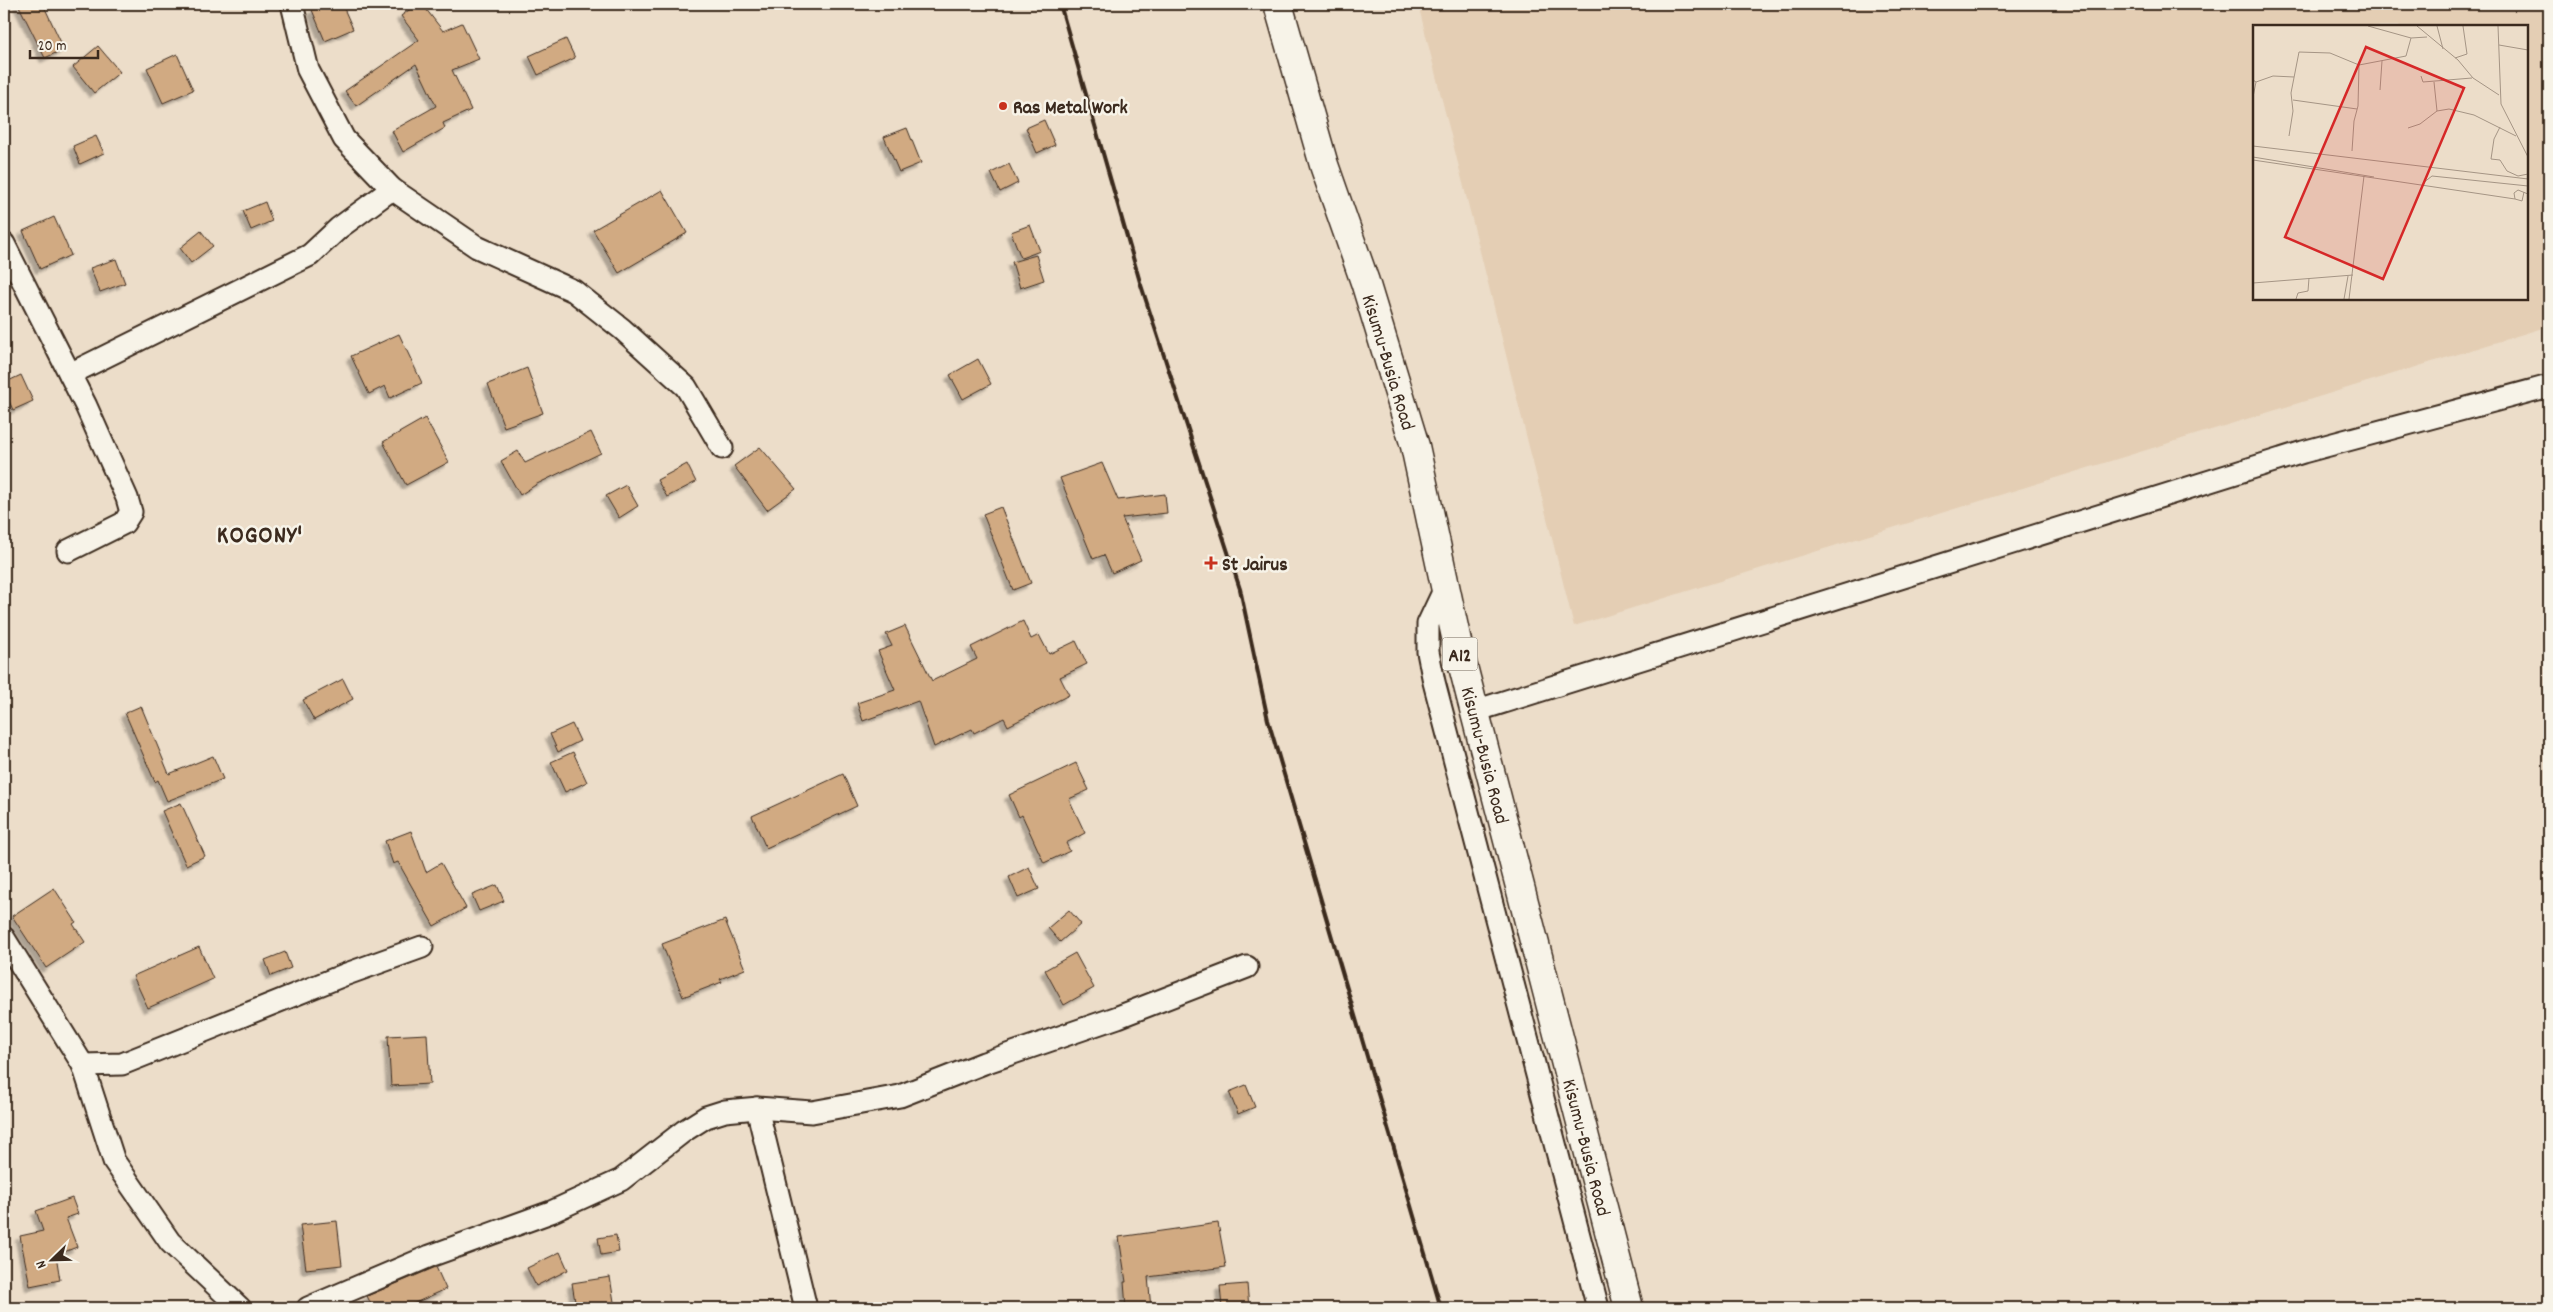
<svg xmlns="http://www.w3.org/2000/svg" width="2553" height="1312" viewBox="0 0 2553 1312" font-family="Dekko,sans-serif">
<defs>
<filter id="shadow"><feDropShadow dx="-4.5" dy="4.5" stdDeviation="1" flood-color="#0004"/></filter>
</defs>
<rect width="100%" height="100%" fill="#ecddc9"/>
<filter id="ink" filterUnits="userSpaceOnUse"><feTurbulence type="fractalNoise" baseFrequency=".02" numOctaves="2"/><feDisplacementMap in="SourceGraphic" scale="10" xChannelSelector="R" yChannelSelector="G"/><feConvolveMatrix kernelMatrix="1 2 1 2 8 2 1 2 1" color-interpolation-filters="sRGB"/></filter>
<g filter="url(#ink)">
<path fill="#e4ceb4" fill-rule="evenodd" d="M1418,4h1131v322l-975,300zM2254,26h273v273h-273z"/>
<g fill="#d1aa82" stroke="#3b2a1e" filter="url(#shadow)">
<polygon points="18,4 43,4 64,49 45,58"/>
<polygon points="327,4 342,4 353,29 325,41 312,10"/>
<polygon points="417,4 422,4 443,31 462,23 479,59 452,70 471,110 443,123 445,128 403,152 392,131 436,106 416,64 356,106 345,91 419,40 401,16"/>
<polygon points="566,39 575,58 538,75 529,56"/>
<polygon points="98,46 120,72 94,93 73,67"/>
<polygon points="177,54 193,90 163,103 147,68"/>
<polygon points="1044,120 1055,145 1037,153 1026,128"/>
<polygon points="907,128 921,163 899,172 884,137"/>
<polygon points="96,136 104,153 80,164 73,146"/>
<polygon points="1009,164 1018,183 1000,192 991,173"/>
<polygon points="662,190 687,233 619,273 593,230"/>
<polygon points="265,202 272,221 251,230 243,211"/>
<polygon points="54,217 71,255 40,269 23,231"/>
<polygon points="1030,225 1040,251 1021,258 1011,232"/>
<polygon points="201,231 213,246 191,263 180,248"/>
<polygon points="1036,255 1044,280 1020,288 1012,262"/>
<polygon points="116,259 125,283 100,292 90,268"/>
<polygon points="399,334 422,383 390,398 385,386 369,394 351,356"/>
<polygon points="978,359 991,384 963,399 950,375"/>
<polygon points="527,368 543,413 504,427 488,384"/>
<polygon points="21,375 33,401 13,410 4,390 4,383"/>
<polygon points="425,418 449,462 406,485 383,442"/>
<polygon points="591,432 601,453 537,484 520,495 501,461 518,451 525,463"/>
<polygon points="760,447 796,489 767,510 734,466"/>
<polygon points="1102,463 1118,500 1165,494 1167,513 1122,518 1141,560 1112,573 1104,555 1093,559 1060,478"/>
<polygon points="687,464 696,482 667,497 657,480"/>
<polygon points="626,485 638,506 619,518 606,496"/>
<polygon points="1001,507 1031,583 1013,590 983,514"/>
<polygon points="1023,621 1031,639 1039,635 1049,654 1076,641 1087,664 1060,677 1069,695 1008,726 1004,718 974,733 972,729 934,747 918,701 863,721 857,703 895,690 878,651 892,646 886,634 905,626 932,681 977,659 971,647"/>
<polygon points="343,679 353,699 314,720 303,700"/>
<polygon points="141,706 169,774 213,756 223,779 167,801 158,780 155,782 125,713"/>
<polygon points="572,724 580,741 558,752 550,734"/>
<polygon points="573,752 587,782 565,792 551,762"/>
<polygon points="1076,763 1089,790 1069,799 1085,833 1066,843 1070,851 1044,863 1022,815 1019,817 1009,795"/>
<polygon points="843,774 857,806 766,848 752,816"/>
<polygon points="181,803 205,856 186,865 162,811"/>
<polygon points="411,831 426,872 441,863 466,908 434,926 398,862 393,864 385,841"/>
<polygon points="1029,867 1039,889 1018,898 1009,877"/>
<polygon points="497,885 504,901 479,911 472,895"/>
<polygon points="54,888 76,922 73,924 85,942 46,968 12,916"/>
<polygon points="1069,910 1081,924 1060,942 1048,928"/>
<polygon points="725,920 745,969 720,979 722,982 683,997 662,944"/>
<polygon points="199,947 213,979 148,1008 133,976"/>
<polygon points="285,952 291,968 271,976 265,960"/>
<polygon points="1075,953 1094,988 1064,1005 1045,970"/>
<polygon points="427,1034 430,1084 391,1086 388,1036"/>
<polygon points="1246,1085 1255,1107 1238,1114 1229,1092"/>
<polygon points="72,1198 78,1214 66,1218 77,1247 56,1255 60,1280 30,1286 20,1236 43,1231 36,1211"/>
<polygon points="337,1221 342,1265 306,1269 300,1225"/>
<polygon points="1218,1223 1226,1267 1148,1277 1151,1308 1126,1308 1124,1282 1126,1282 1119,1237"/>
<polygon points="616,1235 619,1252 601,1255 598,1238"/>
<polygon points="560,1252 568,1270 536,1286 527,1268"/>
<polygon points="436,1267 446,1289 404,1308 373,1308 367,1296"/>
<polygon points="610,1277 615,1308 576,1308 572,1283"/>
<polygon points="1247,1284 1249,1308 1222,1308 1220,1286"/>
</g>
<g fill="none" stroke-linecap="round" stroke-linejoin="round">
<defs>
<g id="minor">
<polyline points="292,4 308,70 344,139 392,189 477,247 574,291 622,329 686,387 722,448"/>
<polyline points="4,244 86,406 127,498 131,512 124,523 68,551"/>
<polyline points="70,374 310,255 339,228 392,189"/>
<polyline points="1445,588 1428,624 1428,652 1434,682 1598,1308"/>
<polyline points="1475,711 2303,452 2549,386"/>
<polyline points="4,938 83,1065 114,1161 170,1242 240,1308"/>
<polyline points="83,1065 122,1064 344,975 422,947"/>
<polyline points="757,1108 806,1308"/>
<polyline points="308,1308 430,1256 551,1212 621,1180 684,1131 706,1117 725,1111 757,1108 812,1112 900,1096 984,1063 1118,1017 1247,967"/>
</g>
<g id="trunk">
<path id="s1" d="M1278,4l46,161 41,117 50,164 44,205 170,657"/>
</g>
</defs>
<use href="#minor" stroke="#3b2a1e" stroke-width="25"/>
<use href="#trunk" stroke="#3b2a1e" stroke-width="31"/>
<use href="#minor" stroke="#f7f3e8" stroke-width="21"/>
<use href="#trunk" stroke="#f7f3e8" stroke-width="28"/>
<polyline stroke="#3b2a1e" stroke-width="4" points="1060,4 1140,282 1240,589 1268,720 1441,1308"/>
</g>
</g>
<g fill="#c8321e" stroke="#f7f3e8" stroke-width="2">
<circle cx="1003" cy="106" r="5"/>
<path d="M1208.5 555.5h5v5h5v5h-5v5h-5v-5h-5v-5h5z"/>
</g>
<g text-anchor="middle" stroke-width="5" stroke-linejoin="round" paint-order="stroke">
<rect fill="#f7f3e8" stroke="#73665b" stroke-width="1" x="1442.5" y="637.5" width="35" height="33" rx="4"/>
<g font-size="19" font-weight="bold" fill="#3b2a1e">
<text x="1460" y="661">A12</text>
</g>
<g font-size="20" font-weight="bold" fill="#3b2a1e" stroke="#f7f3e8" text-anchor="start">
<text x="1013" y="113">Ras Metal Work</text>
<text x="1222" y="570">St Jairus</text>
</g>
<g font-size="20" fill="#3b2a1e" stroke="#f7f3e8">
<text dy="7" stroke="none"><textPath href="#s1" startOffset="375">Kisumu-Busia Road</textPath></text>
<text dy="7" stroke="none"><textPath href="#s1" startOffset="780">Kisumu-Busia Road</textPath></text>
<text dy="7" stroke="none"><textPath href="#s1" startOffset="1185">Kisumu-Busia Road</textPath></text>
</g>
<g font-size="25" font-weight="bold" letter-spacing="1" fill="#3b2a1e" stroke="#f7f3e8">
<text x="260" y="542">KOGONY'</text>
</g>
</g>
<g transform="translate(2253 25)">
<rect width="275" height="275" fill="#ecddc9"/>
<path fill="none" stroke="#a59585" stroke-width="1" d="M115,1l43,12 16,-1M164,1l41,34 15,18 26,17M184,1l6,23M245,1l3,78 27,53M246,20l29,5M202,33l12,-4 -4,-28M168,51l2,6 49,-4M0,55l3,2 17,-6 21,1M181,57l3,29M127,65l2,-29M0,72l3,-15M40,75l64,9M247,102l-6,12 -3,20 9,1 7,11 11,5 10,-2M155,103l12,-4 17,-13 12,-2 25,6 42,21M36,111l4,-25 -2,-18 8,-41 31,1 29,12 47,-9 5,-18M0,121l275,33M99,126l2,-30 4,-15 1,-41M0,132l121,20M0,135l262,39M170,158l9,-7 96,10M271,167l-2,9 -7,-2 -1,-6 4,-3 10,4M0,258l100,-8M43,274l2,-6 10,-2 1,-13M91,274l4,-23M96,274l15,-123"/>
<path fill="#d62828" fill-opacity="0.15" stroke="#d62828" stroke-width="2.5" d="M113,22l98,41 -81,191 -98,-42z"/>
<rect width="275" height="275" fill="none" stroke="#3b2a1e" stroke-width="2.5"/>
</g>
<rect width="2553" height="1312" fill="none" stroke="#f7f3e8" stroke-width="20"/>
<rect x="10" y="10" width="2533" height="1292" fill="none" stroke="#3b2a1e" stroke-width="2" filter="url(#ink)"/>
<g transform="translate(52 1260) rotate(247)" stroke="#f7f3e8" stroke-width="4" paint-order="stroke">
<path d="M0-4L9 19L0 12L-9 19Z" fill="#3b2a1e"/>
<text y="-8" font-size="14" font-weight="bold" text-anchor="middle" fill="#3b2a1e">N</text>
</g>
<path d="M30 50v8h68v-8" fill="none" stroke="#3b2a1e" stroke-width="2.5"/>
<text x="38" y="50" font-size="15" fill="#3b2a1e" stroke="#f7f3e8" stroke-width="4" paint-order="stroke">20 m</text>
</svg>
